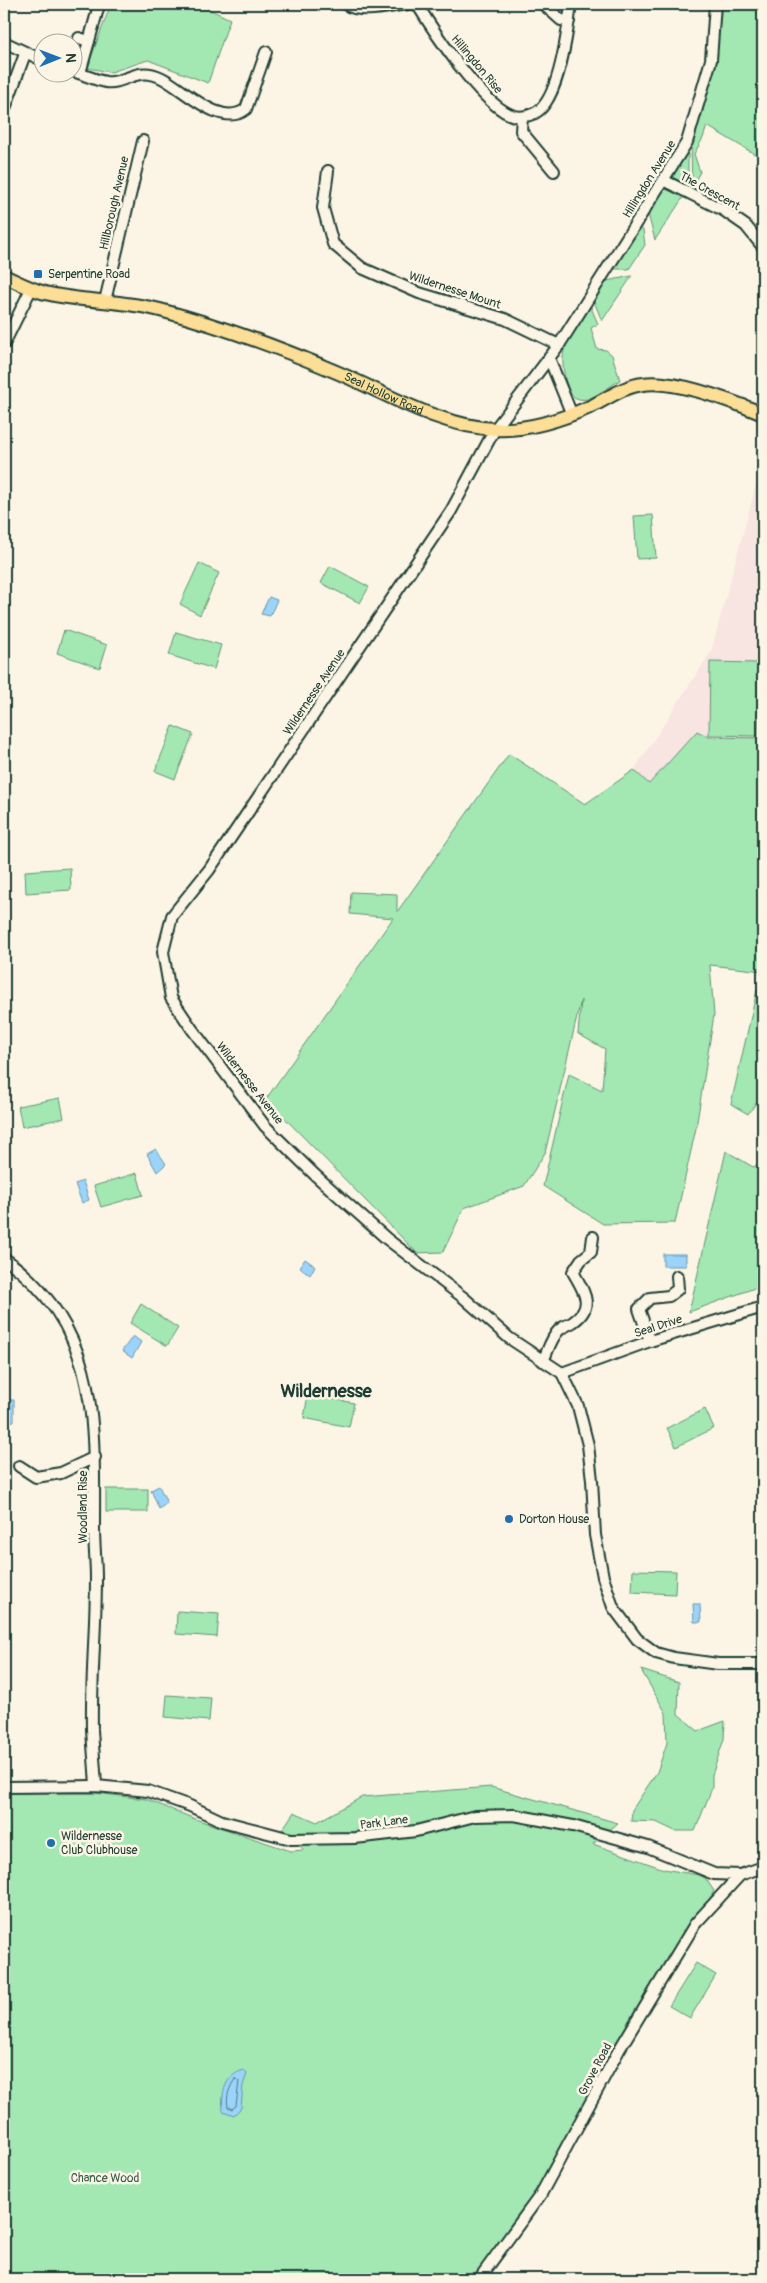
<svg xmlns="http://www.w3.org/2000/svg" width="767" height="2283" viewBox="0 0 767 2283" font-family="Pangolin,sans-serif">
<rect width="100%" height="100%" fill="#fcf5e5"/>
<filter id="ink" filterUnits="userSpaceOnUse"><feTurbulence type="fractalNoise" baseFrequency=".02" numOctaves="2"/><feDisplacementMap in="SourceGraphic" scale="10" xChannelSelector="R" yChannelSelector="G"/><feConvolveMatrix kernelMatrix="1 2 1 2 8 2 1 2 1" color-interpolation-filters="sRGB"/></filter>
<g filter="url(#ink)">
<polygon fill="#f8e4e1" points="763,459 763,959 585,804 634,770 711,652"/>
<g fill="#a3e7b2" stroke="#619273">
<polygon points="111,4 198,4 230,19 208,83 148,60 111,72 87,68"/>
<polygon points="543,4 571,4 569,21"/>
<polygon points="719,4 763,4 763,159 707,126 703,138 694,154 700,172 692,186 691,143 713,64"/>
<polygon points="688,150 688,185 674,178 673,176"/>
<polygon points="665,188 684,196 655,240 648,214"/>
<polygon points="640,227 643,230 645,245 629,269 615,269 615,266"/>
<polygon points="632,276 602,321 593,299 606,281"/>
<path d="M590,305l8,19 -7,4 6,21 9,1 6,5 8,25c-10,6 -22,16 -33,19 -8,2 -16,-2 -19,-10 -13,-41 0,-51 22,-84z"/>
<polygon points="653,515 656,558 637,559 634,516"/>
<polygon points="199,563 219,573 200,615 180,604"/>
<polygon points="330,566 369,587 360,603 321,583"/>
<polygon points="64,630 107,645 100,668 57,653"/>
<polygon points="176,632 221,645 214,669 169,655"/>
<polygon points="710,662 759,663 758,736 709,735"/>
<polygon points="762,724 763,971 710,965 714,1015 696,1128 675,1223 603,1224 543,1186 569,1074 602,1090 605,1049 578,1034 581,1000 545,1153 524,1186 464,1208 443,1252 417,1253 266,1099 393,918 350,914 351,892 397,894 397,912 509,754 585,804 634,770 649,784 697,731 709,737 762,738"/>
<polygon points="173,726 193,734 175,779 155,771"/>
<polygon points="70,868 71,890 26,893 25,871"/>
<polygon points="757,990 763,991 763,1094 748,1114 731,1104"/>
<polygon points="60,1098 64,1118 22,1127 18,1106"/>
<polygon points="726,1151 753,1167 763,1162 763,1285 689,1312"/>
<polygon points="137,1173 143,1195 101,1207 94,1186"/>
<polygon points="141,1304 178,1328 167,1346 130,1323"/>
<polygon points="308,1394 354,1403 349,1427 304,1418"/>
<polygon points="705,1409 714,1428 676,1447 667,1428"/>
<rect x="106" y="1489" width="42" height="23"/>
<polygon points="633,1570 676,1571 675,1594 632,1592"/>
<polygon points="177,1611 219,1614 217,1637 176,1634"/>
<polygon points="641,1670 679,1682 678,1714 698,1731 725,1721 724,1739 712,1775 712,1788 695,1831 675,1831 656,1822 631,1821 632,1810 657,1772 667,1743 666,1713"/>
<polygon points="167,1695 211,1698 209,1721 165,1717"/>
<polygon points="491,1787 618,1823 593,1844 664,1869 704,1876 714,1891 542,2194 476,2279 4,2279 4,1793 95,1793 146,1799 195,1819 291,1851 304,1850 282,1830 294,1812 317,1822 362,1797"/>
<polygon points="696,1963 716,1975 690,2018 669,2006"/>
<polygon points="763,2182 763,2231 757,2197"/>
</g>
<g fill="#9bd3fa" stroke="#6997ab">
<polygon points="269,597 277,600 270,616 261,614"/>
<polygon points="156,1149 166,1164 157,1172 147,1154"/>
<polygon points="83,1181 89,1200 82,1203 75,1184"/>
<rect x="663" y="1254" width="23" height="12"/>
<polygon points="305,1259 315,1266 310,1275 300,1267"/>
<polygon points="133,1336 141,1342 132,1358 122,1351"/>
<polygon points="4,1400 14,1400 14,1421 4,1422"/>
<polygon points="159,1486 167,1503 159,1509 151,1490"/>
<polygon points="693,1604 700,1604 701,1622 694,1622"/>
<path d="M244,2070l3,4 -4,11 -2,23 -7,7 -11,-4c-2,-18 2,-36 21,-41z"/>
</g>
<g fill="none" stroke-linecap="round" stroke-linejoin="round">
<path stroke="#517983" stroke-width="1" d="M235,2079l4,2 -3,25 -4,3 -4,-2c-2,-11 1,-19 7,-28z"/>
<defs>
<g id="minor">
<path d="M345,4c17,11 45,2 64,0"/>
<path d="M417,4c17,28 63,97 92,110 8,4 18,3 26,-1 24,-12 33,-84 36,-109"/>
<polyline points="543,4 561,20 569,21"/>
<polyline points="715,4 711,60 687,142 559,345 495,429 451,511 209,870 172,916 163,952 171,998 192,1029 265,1126 315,1175 387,1239 464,1298 509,1338 562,1373 578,1406 588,1445 592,1480 595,1535 603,1577 613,1607 637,1639 656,1653 674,1658 718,1664 763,1664"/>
<polyline points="79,38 89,41"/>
<polyline points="4,42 42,60"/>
<path d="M72,71c11,3 23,9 34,11 19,3 30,-17 56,-4 22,11 59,51 84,31l20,-57"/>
<polyline points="80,73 98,9"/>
<polyline points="4,111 25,54"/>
<polyline points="522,117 521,131 554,171"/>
<polyline points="328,171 323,208 333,244 362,268 419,293 505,319 559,345"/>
<polyline points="665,181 723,210 746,226 763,247"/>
<polyline points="105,301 143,141"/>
<polyline points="4,344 31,289"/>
<polyline points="549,358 572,415"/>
<path d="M4,1258c97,70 90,164 90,270 0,17 2,33 2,50 0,50 -5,101 -4,151 1,19 3,38 4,57"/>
<polyline points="650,1341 639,1309 650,1298 669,1296 678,1289 677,1276"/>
<path d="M543,1361c5,-10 8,-23 16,-31 4,-4 10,-5 14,-8 23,-16 10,-32 0,-50l8,-12 10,-8 2,-15"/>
<polyline points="562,1373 650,1341 763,1307"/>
<polyline points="19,1466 36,1477 61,1473 95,1457"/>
<polyline points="4,1787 96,1786 148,1791 190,1806 222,1821 291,1839 355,1838 416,1831 475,1816 514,1815 573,1826 648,1847 714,1874 740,1875 763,1867"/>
<polyline points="479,2279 541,2194 619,2050 695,1924 740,1875"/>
</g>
<g id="major">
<path id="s1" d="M4,276c13,6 26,13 41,17 38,9 77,7 115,17 61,16 123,39 181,64 50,22 99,52 154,55 33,2 68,-10 97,-23 16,-8 33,-20 51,-22 32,-5 91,18 120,30"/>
</g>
</defs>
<use href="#minor" stroke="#1f3d34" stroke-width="14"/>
<use href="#major" stroke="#1f3d34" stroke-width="16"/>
<use href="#minor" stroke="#fcf5e5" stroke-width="10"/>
<use href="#major" stroke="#fcde96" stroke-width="12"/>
</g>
</g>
<g fill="#1f6fb2" stroke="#fcf5e5" stroke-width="2">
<rect x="33" y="269" width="10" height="10" rx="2.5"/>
<circle cx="509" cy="1519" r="5"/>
<circle cx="51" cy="1843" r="5"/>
</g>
<g text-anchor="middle" stroke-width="5" stroke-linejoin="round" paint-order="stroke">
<g font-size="12" fill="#1f3d34" stroke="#fcf5e5">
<text transform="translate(477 64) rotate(50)" y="4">Hillingdon Rise</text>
<text transform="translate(649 179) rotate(-58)" y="4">Hillingdon Avenue</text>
<text transform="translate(710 191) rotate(29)" y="4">The Crescent</text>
<text transform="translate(114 203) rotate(-77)" y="4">Hillborough Avenue</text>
<text transform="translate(455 290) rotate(18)" y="4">Wildernesse Mount</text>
<text dy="4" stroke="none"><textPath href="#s1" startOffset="400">Seal Hollow Road</textPath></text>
<text transform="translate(314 692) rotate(-56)" y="4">Wildernesse Avenue</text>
<text transform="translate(250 1083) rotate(52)" y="4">Wildernesse Avenue</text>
<text transform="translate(658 1326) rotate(-18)" y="4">Seal Drive</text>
<text transform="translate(83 1507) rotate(-90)" y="4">Woodland Rise</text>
<text transform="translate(384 1822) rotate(-7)" y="4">Park Lane</text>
<text transform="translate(595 2069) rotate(-62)" y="4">Grove Road</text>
</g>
<g font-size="12" fill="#1f3d34" stroke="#fcf5e5" text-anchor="start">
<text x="48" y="278">Serpentine Road</text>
<text x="519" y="1523">Dorton House</text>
<text x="61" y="1840">Wildernesse<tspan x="61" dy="14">Club Clubhouse</tspan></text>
</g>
<g font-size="12" fill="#395f4d" stroke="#fcf5e5">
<text x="105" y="2182">Chance Wood</text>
</g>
<g font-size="18" font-weight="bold" fill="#1f3d34" stroke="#fcf5e5">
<text x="326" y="1397">Wildernesse</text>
</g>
</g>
<rect width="767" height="2283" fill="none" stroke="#fcf5e5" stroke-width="20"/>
<rect x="10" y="10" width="747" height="2263" fill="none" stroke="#1f3d34" stroke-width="2" filter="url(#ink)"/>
<g transform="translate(58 58) rotate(89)"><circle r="24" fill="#fcf5e5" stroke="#a4ab9e"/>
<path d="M0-4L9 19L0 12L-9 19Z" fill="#1f6fb2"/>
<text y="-8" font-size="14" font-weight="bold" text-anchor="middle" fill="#1f3d34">N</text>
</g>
</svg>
